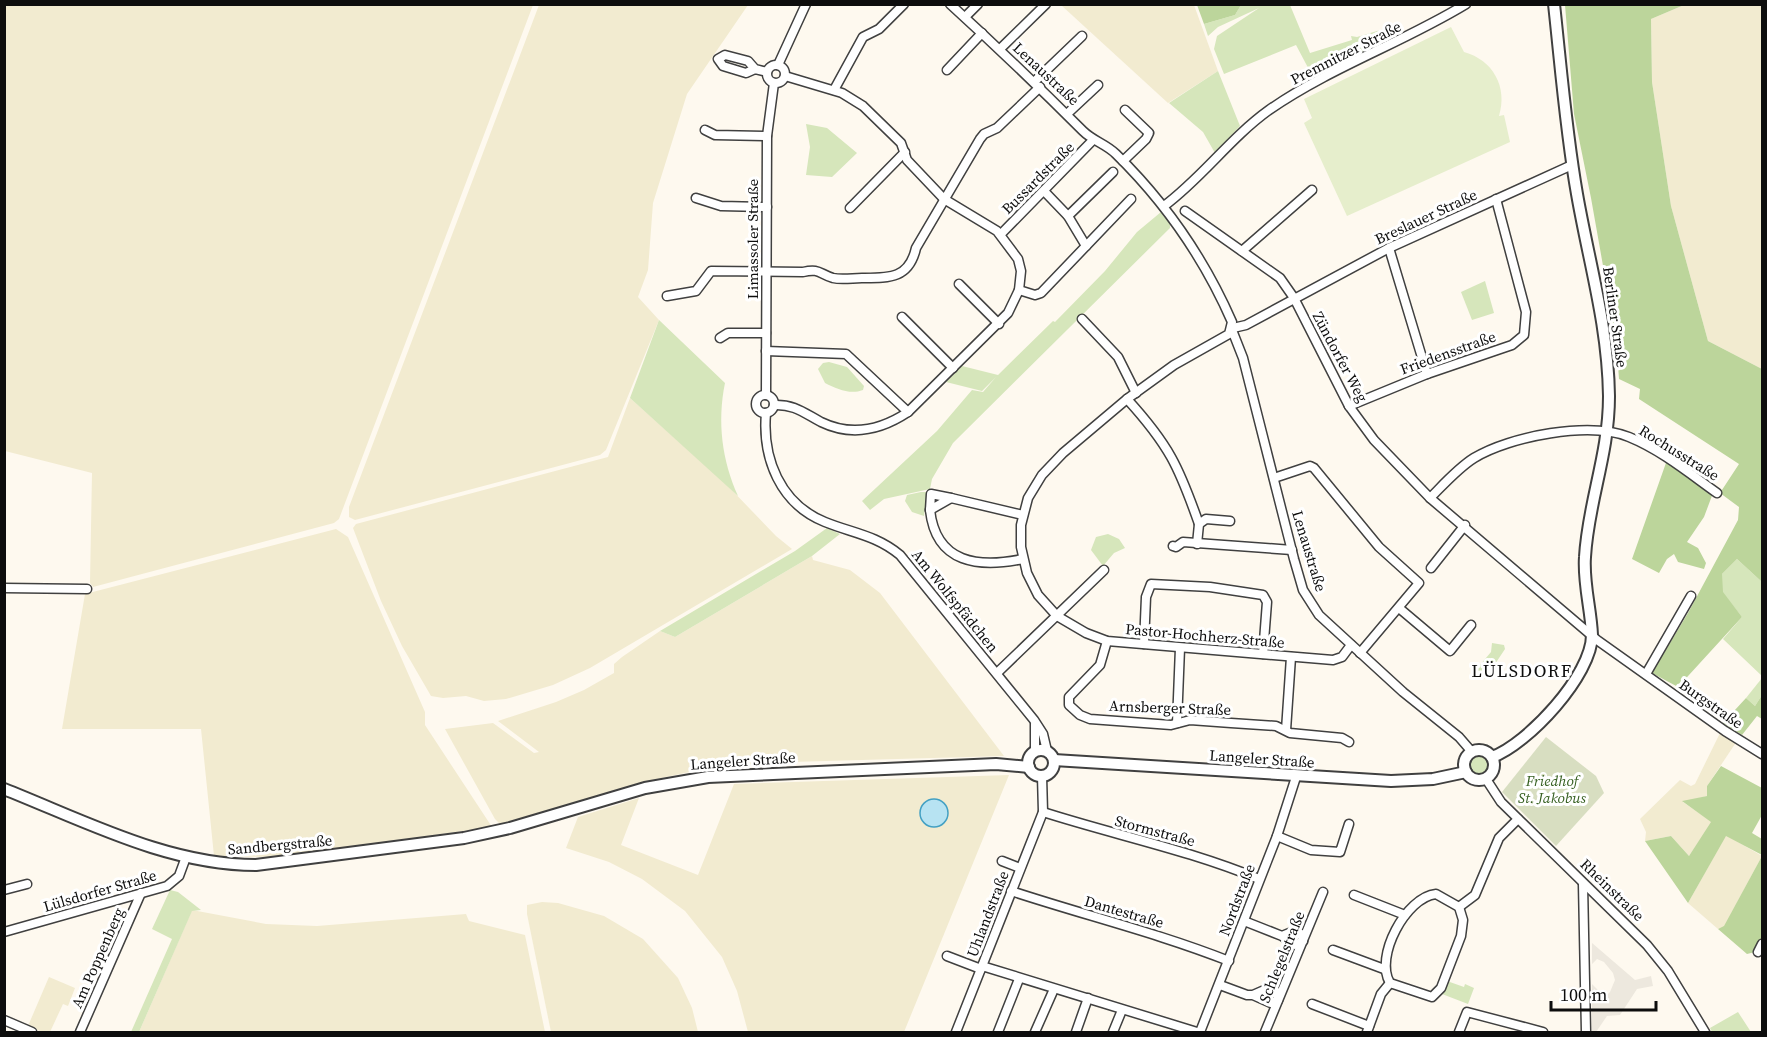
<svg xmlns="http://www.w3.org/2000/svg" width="1767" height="1037" viewBox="0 0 1767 1037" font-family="'Source Serif 4',serif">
<rect width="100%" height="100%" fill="#fef9ef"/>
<g fill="#f2ebd0">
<polygon points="5,4 533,5 339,519 334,523 93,587 90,583 92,473 5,451"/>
<polygon points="539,5 748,5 687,94 653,203 648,270 638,297 659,320 606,450 600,455 355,520 349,517 349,507"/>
<polygon points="1061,5 1194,5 1218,71 1168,103"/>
<polygon points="1684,5 1762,5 1762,369 1708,341 1671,206 1652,82 1651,19"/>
<polygon points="630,398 726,484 776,536 792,549 590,668 553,685 506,699 484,701 466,696 443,698 431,696 402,646 381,601 353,528 356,524 608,457"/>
<polygon points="336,529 348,537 425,712 425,725 492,827 277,857 214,856 201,729 62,729 85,594"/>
<polygon points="812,556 813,560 850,570 880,593 1004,756 791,762 694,771 643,782 500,824 495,819 445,729 493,723 534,753 539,752 498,721 556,702 584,690 614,673 614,664 622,657 660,631 675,637"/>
<polygon points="1721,731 1737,741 1707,786 1707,796 1683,802 1712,822 1689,856 1671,836 1645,841 1646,832 1640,819 1680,780 1691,786 1695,784"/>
<polygon points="1009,775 904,1032 748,1032 737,991 722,957 685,911 642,879 609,862 566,848 578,817 639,798 621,845 698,875 734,784"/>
<polygon points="1726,835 1762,856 1724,927 1718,929 1688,903"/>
<polygon points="542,902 558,903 604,916 643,939 678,978 692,1008 698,1032 551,1032 527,914 527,905"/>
<polygon points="192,910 266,924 317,926 466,914 469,921 525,935 545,1032 139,1032"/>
<polygon points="49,977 75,988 68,1006 63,1004 50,1032 42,1032 28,1026"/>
</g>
<g fill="#d6e6bb">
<polygon points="1241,5 1290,5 1310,53 1352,40 1351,36 1357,37 1397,25 1403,35 1314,79 1296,45 1224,74 1214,49 1217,36 1259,8 1218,27 1208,36 1204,24 1235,15"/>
<polygon points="1218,71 1240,126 1215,153 1203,132 1169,103"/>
<polygon points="806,124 827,128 857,153 832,177 806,175 810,147"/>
<polygon points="1161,212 1170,223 1170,228 953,443 932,479 930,489 884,499 870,510 862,501 937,431 972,390 983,392 996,377 982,391 946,382 962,366 998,375 1053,321 1055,322 1105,271 1137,232"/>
<polygon points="1485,281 1494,313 1472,320 1461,292"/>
<path d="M659,320l66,63c-8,39 -3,77 13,113l-108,-98z"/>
<path d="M829,362l18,5 17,19 -1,4c-13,5 -26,-1 -38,-7l-7,-14 5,-6z"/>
<polygon points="921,492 927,492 924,516 912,512 905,501 907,495"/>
<polygon points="827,528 840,534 812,556 675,637 660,631 795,551"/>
<polygon points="1108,534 1119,539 1125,548 1114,553 1103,566 1091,550 1096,537"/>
<polygon points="1737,559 1762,582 1762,676 1723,639 1742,617 1722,592 1722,574"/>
<polygon points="1492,643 1504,645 1505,649 1485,679 1475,671 1491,652"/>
<polygon points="1762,678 1762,695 1755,706 1746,698"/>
<circle cx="1479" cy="765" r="9"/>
<polygon points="170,890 178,892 201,910 192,911 139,1032 131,1032 172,939 152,929"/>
<polygon points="1447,981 1464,987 1465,984 1474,988 1468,1004 1442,994"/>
<polygon points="1738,1012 1751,1032 1712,1032 1710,1028"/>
</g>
<g fill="#bcd59b">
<polygon points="1197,5 1197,4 1241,5 1235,15 1204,24"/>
<polygon points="1565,5 1684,5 1651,19 1652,82 1671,206 1708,341 1762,369 1762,582 1737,559 1722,574 1723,592 1742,617 1678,687 1652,673 1688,613 1738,520 1739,507 1720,493 1739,464 1639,399 1640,389 1619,379 1616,339 1591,198 1574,114"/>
<polygon points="1667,460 1713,493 1704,517 1687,542 1698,548 1706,563 1704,569 1678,562 1674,554 1667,559 1659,573 1632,559"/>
<polygon points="1762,695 1762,719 1757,716 1742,735 1723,723 1746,698 1755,706"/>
<polygon points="1721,766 1762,788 1762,815 1752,833 1762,839 1762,855 1726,836 1688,903 1645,841 1671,836 1689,856 1711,822 1682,801 1707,796 1707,786"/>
<polygon points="1762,856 1762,938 1755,952 1747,954 1718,929 1724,926"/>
</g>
<polygon fill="#d8dec1" points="1546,737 1596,776 1604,793 1556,846 1502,792"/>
<path fill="#e6eecc" d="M1451,27l13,25c29,8 44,35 35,64l5,-1 6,27 -163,74 -43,-93 8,-5 -8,-19z"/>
<polygon fill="#ede8de" points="1592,943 1635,980 1651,976 1653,986 1637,989 1620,1015 1607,1016 1596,1032 1592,1032 1592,984 1605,997 1610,992 1615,980 1613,973 1604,962 1597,959 1592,964"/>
<circle fill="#b7e3f2" stroke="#43a0c3" stroke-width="1.5" cx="934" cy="813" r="14"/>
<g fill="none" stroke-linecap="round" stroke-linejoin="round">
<defs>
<g id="minor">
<path d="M950,4c46,42 90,84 133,127 10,10 23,13 33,23 50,49 88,104 116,168l-3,12 -55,31 -47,34 -64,54 -21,22 -14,23 -7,27v22l6,26 11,22 19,21 29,17 21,8 226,19 9,-3 9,-12"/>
<polyline points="965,17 978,4"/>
<polyline points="1000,49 1046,4"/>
<circle cx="776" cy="74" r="9"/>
<polyline points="778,65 806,4"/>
<polyline points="755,69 746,73 723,66 718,59 725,55 748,61 755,69 767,72"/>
<polyline points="947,70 982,33"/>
<polyline points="1034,82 1082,36"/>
<polyline points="834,90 863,37 879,29 904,4"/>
<polyline points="1068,113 1098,85"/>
<polyline points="705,130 715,135 767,136"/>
<polyline points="1123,161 1146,139 1149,133 1125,110"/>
<polyline points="1044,191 1068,216 1086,246"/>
<polyline points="696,198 721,206 767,207"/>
<path d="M1164,206c38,-28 66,-68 105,-96 62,-43 133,-67 197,-106"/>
<polyline points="850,208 905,152"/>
<polyline points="1185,211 1280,278 1294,298 1349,406 1374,440 1430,498 1597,640 1725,731 1762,754"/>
<polyline points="1068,216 1113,172"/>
<polyline points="1001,234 1093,140"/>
<polyline points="1389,248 1427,374"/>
<polyline points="1242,251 1312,190"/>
<polyline points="959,284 999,324"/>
<polyline points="1019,290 1035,295 1041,293 1131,199"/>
<path d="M667,296l29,-5 15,-20 92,1c17,-4 16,2 30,6 9,2 20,0 29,0 27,0 47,1 54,-30l64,-109 4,-5 13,-6 43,-41"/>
<polyline points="902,317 953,368"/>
<polyline points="1082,319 1118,357 1136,393"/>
<polyline points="1233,328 1246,325 1389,248 1572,165"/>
<polyline points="1232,330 1243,358 1294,559 1303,590 1319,615 1403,692 1459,737 1472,752"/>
<polyline points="720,338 728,333 766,333"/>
<polyline points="766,351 846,354 908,412"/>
<polyline points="766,395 767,136 774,83"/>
<circle cx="765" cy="404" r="9"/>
<path d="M1127,399c42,46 52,68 72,125"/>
<path d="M774,405c20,-1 30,8 47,17 31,15 60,8 87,-10l100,-99 11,-23 2,-19 -3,-12 -21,-28 -53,-32 -37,-39 -6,-17 -38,-37 -21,-13 -57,-17"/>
<polyline points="1349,406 1427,374 1512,345 1524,335 1526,312 1496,199"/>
<path d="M766,413c-4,45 14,91 59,109 27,11 51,13 75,33l134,165 9,14 4,17"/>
<polyline points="1274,478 1310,466 1314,468 1379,547 1419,583 1360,653"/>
<polygon points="931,494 951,498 930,510"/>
<polyline points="951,498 1023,515"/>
<path d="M1430,498c14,-14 28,-30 44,-40 36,-22 116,-37 155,-21 32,13 60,36 88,56"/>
<path d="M930,510c6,54 49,58 93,49"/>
<polyline points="1197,544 1199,524 1206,519 1230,521"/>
<polyline points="1173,546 1176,547 1183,542 1292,550"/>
<polyline points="1431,568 1465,525"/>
<polyline points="4,588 87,589"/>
<polyline points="1399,608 1450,651 1471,625"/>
<polyline points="1107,641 1100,665 1069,697 1069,705 1080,715 1090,719 1171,725 1190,720 1231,723 1276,726 1290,733 1342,738 1349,742"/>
<polyline points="1144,644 1146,597 1151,584 1210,587 1263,595 1267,602 1263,654"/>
<polyline points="997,673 1104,570"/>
<polyline points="1646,674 1691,596"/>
<polyline points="1177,723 1180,648"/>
<polyline points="1286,730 1291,657"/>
<polyline points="1035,751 1035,724"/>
<polyline points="1486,779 1501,802 1647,945 1668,971 1705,1032"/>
<path d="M1043,812c72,23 146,38 216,67"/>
<polyline points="1277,836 1311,850 1340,852 1349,824"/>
<polyline points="1002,861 1020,868"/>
<polyline points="1583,884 1586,1032"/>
<polyline points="4,890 27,884"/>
<path d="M1011,891c73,24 147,42 218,70"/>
<path d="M1436,894l23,13 4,13 -2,16 -20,52 -9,9 -42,-14c-16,-26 16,-86 46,-89z"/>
<polyline points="1354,895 1405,915"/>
<polyline points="1459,907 1475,895 1499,838 1518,819"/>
<polyline points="1244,921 1282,936 1295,945 1303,941 1301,934 1294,931 1282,936"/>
<polyline points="4,932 167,886 179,876 186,857"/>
<polyline points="1333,950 1384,969"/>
<polyline points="1758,952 1762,944"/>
<polyline points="947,956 981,969"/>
<polyline points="982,966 1197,1032"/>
<polyline points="1220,985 1247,995 1253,995 1271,1003 1278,1000 1277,992 1269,988 1253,995"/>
<polyline points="1312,1004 1369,1026"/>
<polyline points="4,1020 32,1032"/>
<polyline points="80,1032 141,893"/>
<polyline points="956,1032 1043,812 1042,776"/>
<polyline points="998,1032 1019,979"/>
<polyline points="1035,1032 1054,989"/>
<polyline points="1076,1032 1088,998"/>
<polyline points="1113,1032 1122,1010"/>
<polyline points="1200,1032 1277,836 1296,777"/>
<polyline points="1265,1032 1323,892"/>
<polyline points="1367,1032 1381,994 1390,983"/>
<polyline points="1459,1032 1467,1012 1543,1032"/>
</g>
<g id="tertiary">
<circle cx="1041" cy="763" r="13"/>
<circle cx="1479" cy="765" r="15"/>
<path d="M1492,757c36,-13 100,-82 100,-122 -1,-26 -9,-52 -7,-78 3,-55 24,-102 24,-161 -1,-71 -20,-133 -32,-202 -11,-62 -16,-126 -23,-190"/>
<polyline points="1054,760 1391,781 1433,779 1466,772"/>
<path d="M4,789c81,32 164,76 252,76l208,-27 46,-10 135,-40 63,-11 288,-13 33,3"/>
</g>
</defs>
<use href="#minor" stroke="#404040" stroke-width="11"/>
<use href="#tertiary" stroke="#404040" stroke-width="14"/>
<use href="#minor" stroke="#fff" stroke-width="8"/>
<use href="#tertiary" stroke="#fff" stroke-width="10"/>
</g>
<g text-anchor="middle" stroke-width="6" stroke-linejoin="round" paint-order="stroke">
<g font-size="15" fill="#0d0d0d" stroke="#fff">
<text transform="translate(1346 53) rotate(-27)" y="5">Premnitzer Straße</text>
<text transform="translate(1046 74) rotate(43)" y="5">Lenaustraße</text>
<text transform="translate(1038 178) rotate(-45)" y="5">Bussardstraße</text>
<text transform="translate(1426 217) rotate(-25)" y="5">Breslauer Straße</text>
<text transform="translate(753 239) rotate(-90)" y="5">Limassoler Straße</text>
<text transform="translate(1615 317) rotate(82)" y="5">Berliner Straße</text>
<text transform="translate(1448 353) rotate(-20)" y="5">Friedensstraße</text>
<text transform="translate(1340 357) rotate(62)" y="5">Zündorfer Weg</text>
<text transform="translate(1679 453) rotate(32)" y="5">Rochusstraße</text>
<text transform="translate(1309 551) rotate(73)" y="5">Lenaustraße</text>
<text transform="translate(955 601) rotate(51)" y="5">Am Wolfspfädchen</text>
<text transform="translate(1205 636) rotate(5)" y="5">Pastor-Hochherz-Straße</text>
<text transform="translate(1711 704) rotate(35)" y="5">Burgstraße</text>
<text transform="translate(1170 708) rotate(2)" y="5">Arnsberger Straße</text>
<text transform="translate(1262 759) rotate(4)" y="5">Langeler Straße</text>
<text transform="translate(743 761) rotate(-4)" y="5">Langeler Straße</text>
<text transform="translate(1155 831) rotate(15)" y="5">Stormstraße</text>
<text transform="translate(280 845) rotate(-5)" y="5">Sandbergstraße</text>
<text transform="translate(1612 890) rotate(44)" y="5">Rheinstraße</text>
<text transform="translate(100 891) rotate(-16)" y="5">Lülsdorfer Straße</text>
<text transform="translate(1237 900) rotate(-69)" y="5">Nordstraße</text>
<text transform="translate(1124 912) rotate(16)" y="5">Dantestraße</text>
<text transform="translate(988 914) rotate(-69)" y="5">Uhlandstraße</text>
<text transform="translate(1282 957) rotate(-68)" y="5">Schlegelstraße</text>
<text transform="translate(98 958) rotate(-66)" y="5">Am Poppenberg</text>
</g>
<g font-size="15" font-style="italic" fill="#376022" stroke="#fff">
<text x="1552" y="786">Friedhof<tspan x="1552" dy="17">St. Jakobus</tspan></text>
</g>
<g font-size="18" letter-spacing="1.5" fill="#0d0d0d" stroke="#fff">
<text x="1522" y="677">LÜLSDORF</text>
</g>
</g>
<rect width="1767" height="1037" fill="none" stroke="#0d0d0d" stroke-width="12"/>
<path d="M1551 1001v9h105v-9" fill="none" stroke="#0d0d0d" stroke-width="3"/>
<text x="1560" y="1001" font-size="18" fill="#0d0d0d" stroke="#ffffff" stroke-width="4.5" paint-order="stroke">100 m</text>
</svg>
